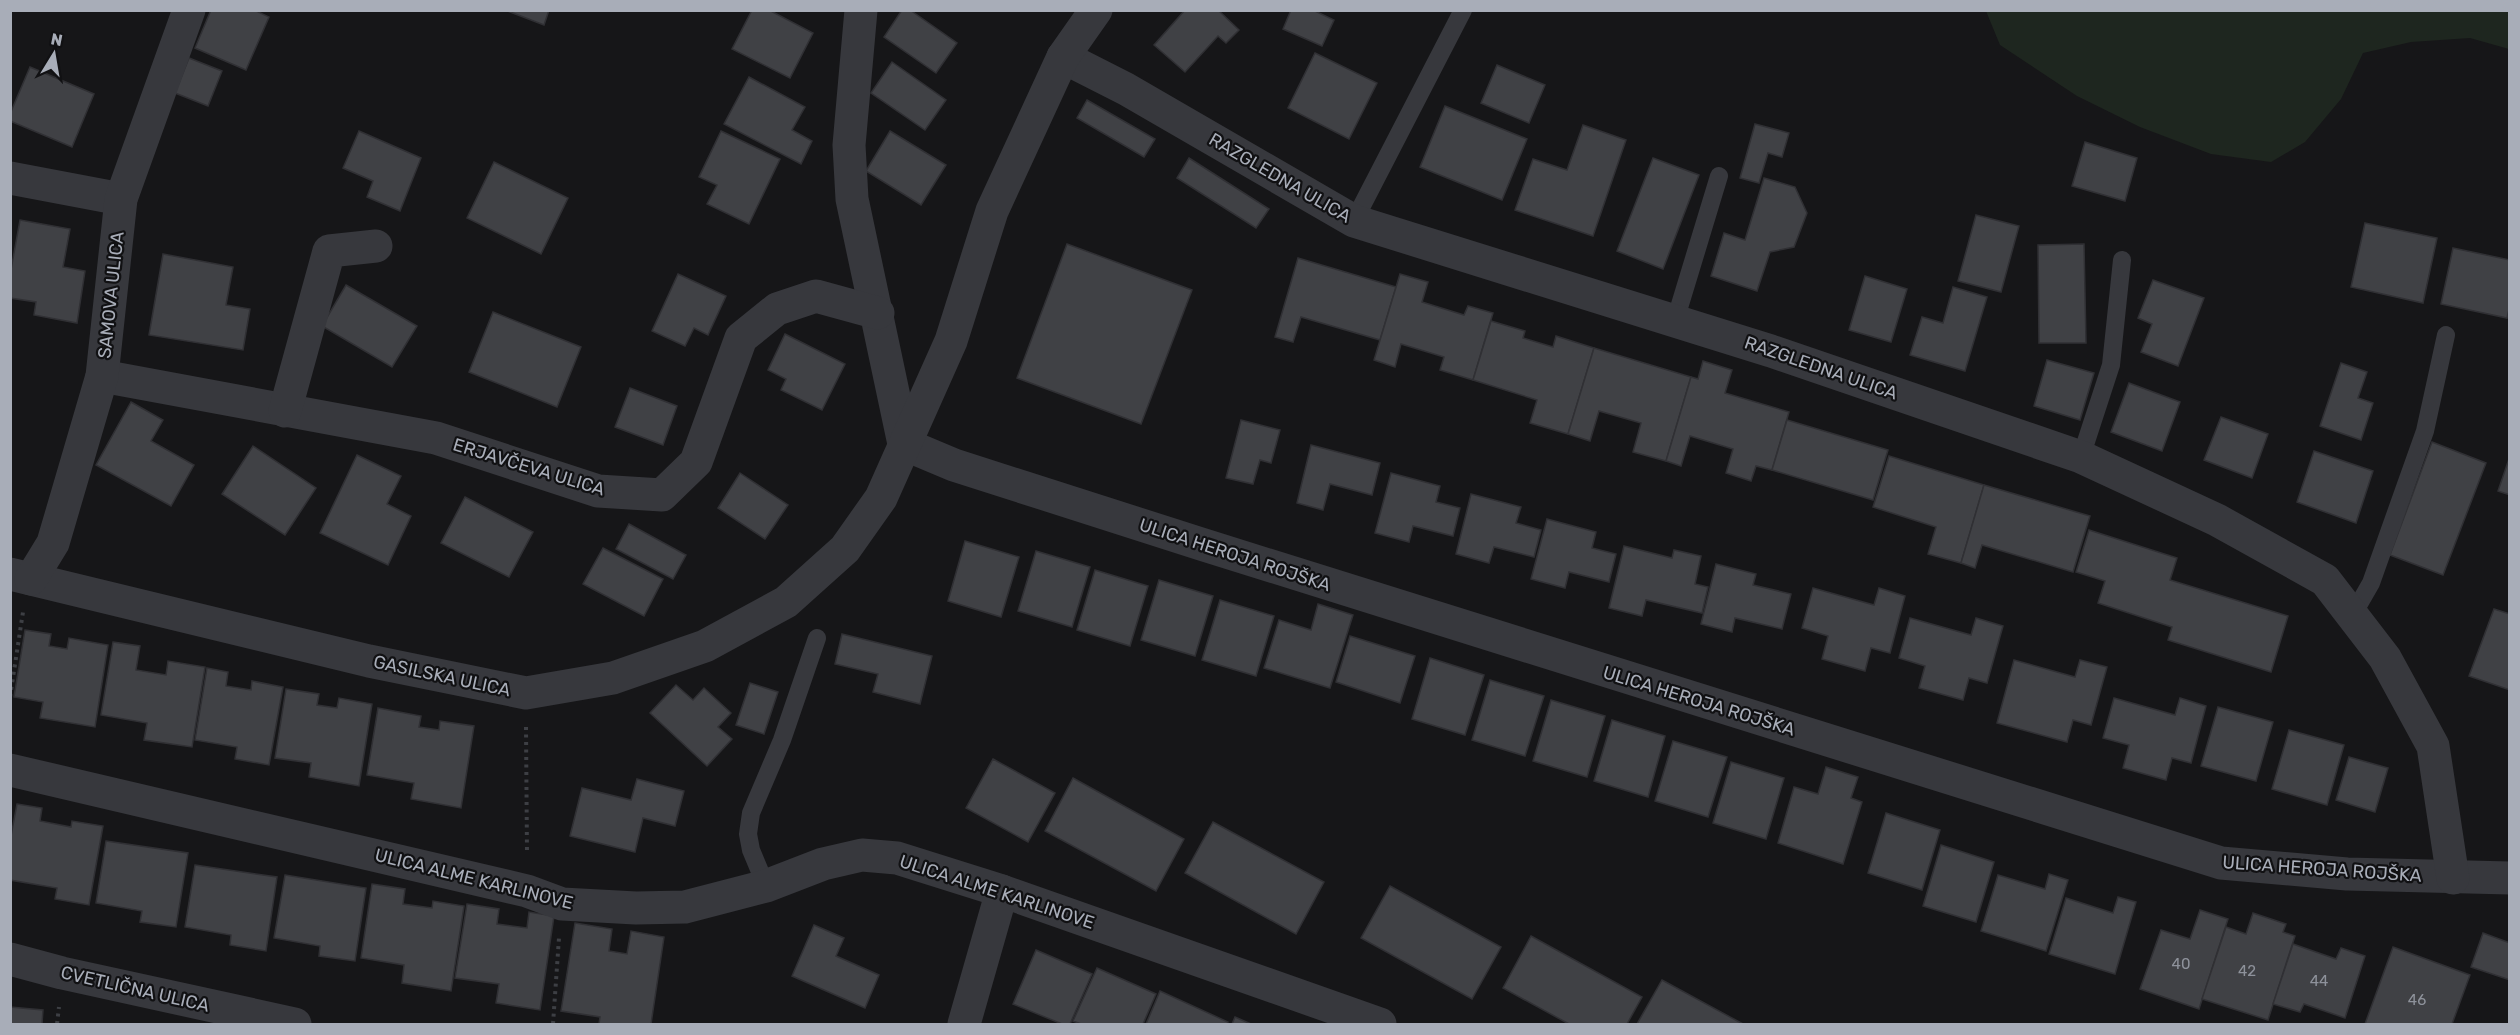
<svg xmlns="http://www.w3.org/2000/svg" width="2520" height="1035" viewBox="0 0 2520 1035" font-family="Rubik,sans-serif">
<rect width="100%" height="100%" fill="#161618"/>
<polygon fill="#1e261f" points="1986,11 2509,11 2509,49 2470,38 2411,42 2363,53 2341,99 2305,142 2271,162 2211,154 2140,127 2077,96 2000,45"/>
<g fill="#404145" stroke="#303034" stroke-width="1.5">
<polygon points="211,10 254,10 269,17 246,70 195,48"/>
<polygon points="505,10 549,10 544,25"/>
<polygon points="752,10 769,10 813,33 790,78 732,49"/>
<polygon points="902,10 910,10 957,43 936,73 884,37"/>
<polygon points="1185,10 1218,10 1239,30 1226,43 1218,36 1185,72 1154,45"/>
<polygon points="1291,10 1313,10 1334,20 1322,46 1283,29"/>
<polygon points="1315,53 1377,83 1349,139 1288,108"/>
<polygon points="189,58 222,71 208,106 175,93"/>
<polygon points="892,62 946,100 925,130 871,93"/>
<polygon points="1497,65 1545,85 1529,123 1481,103"/>
<polygon points="30,67 94,94 72,147 10,121 10,114"/>
<polygon points="749,77 805,107 792,130 812,141 801,164 724,124"/>
<polygon points="1087,100 1155,139 1144,157 1077,118"/>
<polygon points="1445,106 1527,139 1502,200 1420,167"/>
<polygon points="1755,124 1789,133 1782,157 1768,153 1759,183 1740,178"/>
<polygon points="1583,125 1626,140 1593,236 1515,210 1533,159 1567,170"/>
<polygon points="359,131 421,158 400,211 367,197 373,181 343,168"/>
<polygon points="721,131 780,159 749,224 707,204 717,185 699,177"/>
<polygon points="890,131 946,165 921,205 866,171"/>
<polygon points="2085,142 2137,158 2125,201 2072,186"/>
<polygon points="1189,158 1269,209 1256,228 1177,178"/>
<polygon points="1653,158 1699,175 1663,269 1617,251"/>
<polygon points="494,162 568,198 541,254 467,218"/>
<polygon points="1764,178 1795,187 1807,213 1794,247 1770,252 1757,291 1711,276 1724,233 1745,240"/>
<polygon points="1976,215 2019,226 2001,292 1958,281"/>
<polygon points="20,220 70,229 63,267 85,271 77,323 34,315 36,302 10,298 10,275"/>
<polygon points="2365,223 2437,238 2423,303 2351,287"/>
<polygon points="1067,244 1192,290 1141,424 1017,378"/>
<polygon points="2084,244 2086,343 2039,343 2038,245"/>
<polygon points="2453,248 2510,260 2510,305 2507,318 2441,304"/>
<polygon points="163,254 233,267 226,305 250,309 243,350 149,335"/>
<polygon points="1298,258 1396,287 1380,340 1301,317 1293,342 1275,337"/>
<polygon points="678,274 726,296 708,335 694,328 685,346 652,331"/>
<polygon points="1400,274 1428,282 1422,302 1464,315 1468,306 1493,313 1473,380 1440,370 1444,357 1401,344 1395,367 1374,360"/>
<polygon points="1865,276 1907,289 1891,342 1849,330"/>
<polygon points="2153,280 2204,298 2178,366 2141,352 2152,324 2138,318"/>
<polygon points="346,285 417,326 392,367 322,326"/>
<polygon points="1953,287 1987,297 1965,371 1910,355 1922,317 1943,323"/>
<polygon points="493,312 581,347 557,407 469,372"/>
<polygon points="1491,321 1525,331 1523,338 1553,347 1556,336 1594,348 1568,434 1530,423 1537,400 1473,380"/>
<polygon points="785,334 845,364 822,410 781,390 786,379 768,370"/>
<polygon points="1594,348 1691,377 1666,461 1633,452 1641,423 1599,411 1590,441 1568,434"/>
<polygon points="2047,360 2094,373 2080,420 2034,406"/>
<polygon points="1703,361 1732,370 1725,393 1789,412 1772,470 1756,466 1751,481 1726,473 1733,449 1690,436 1681,466 1666,461 1691,377 1698,379"/>
<polygon points="2341,363 2367,372 2358,398 2373,403 2361,440 2320,426"/>
<polygon points="2129,383 2180,402 2162,451 2111,432"/>
<polygon points="630,388 677,406 663,445 615,427"/>
<polygon points="131,402 163,420 151,441 194,465 171,506 96,465"/>
<polygon points="2221,417 2268,434 2252,478 2204,460"/>
<polygon points="1241,420 1280,430 1271,463 1260,460 1253,484 1226,478"/>
<polygon points="1787,420 1888,450 1873,500 1772,470"/>
<polygon points="2432,442 2486,463 2443,575 2390,555"/>
<polygon points="1311,445 1380,463 1372,495 1330,484 1323,510 1297,503"/>
<polygon points="253,446 316,488 285,535 222,494"/>
<polygon points="2314,451 2373,471 2356,523 2297,502"/>
<polygon points="357,455 401,476 387,504 411,516 388,565 320,533"/>
<polygon points="1889,456 1984,485 1961,563 1928,554 1936,527 1873,507"/>
<polygon points="2510,456 2510,495 2498,491"/>
<polygon points="740,473 788,505 765,539 718,508"/>
<polygon points="1391,473 1440,486 1436,502 1460,508 1453,536 1413,526 1409,542 1375,533"/>
<polygon points="1984,485 2090,516 2073,572 1982,545 1975,568 1961,563"/>
<polygon points="1471,494 1521,507 1516,523 1541,530 1534,557 1494,547 1489,563 1456,554"/>
<polygon points="465,497 533,532 509,577 441,543"/>
<polygon points="1547,519 1596,532 1592,548 1616,554 1609,582 1569,572 1565,588 1531,579"/>
<polygon points="629,524 686,555 673,579 616,549"/>
<polygon points="2089,530 2177,558 2170,580 2288,616 2271,672 2168,640 2172,627 2098,603 2105,581 2076,572"/>
<polygon points="965,541 1019,557 1001,617 948,601"/>
<polygon points="1624,546 1672,558 1674,550 1701,556 1695,584 1708,587 1702,613 1646,600 1642,616 1609,608"/>
<polygon points="603,548 663,579 644,616 583,584"/>
<polygon points="1036,551 1090,567 1072,627 1018,611"/>
<polygon points="1716,564 1756,574 1753,585 1791,594 1782,629 1735,618 1732,632 1701,624"/>
<polygon points="1095,570 1148,586 1130,646 1077,630"/>
<polygon points="1159,580 1213,596 1195,656 1141,640"/>
<polygon points="1813,588 1874,605 1879,588 1905,596 1890,653 1871,648 1865,671 1822,659 1828,636 1802,628"/>
<polygon points="1220,600 1274,616 1256,676 1202,660"/>
<polygon points="1318,604 1353,615 1330,688 1264,668 1279,620 1311,630"/>
<polygon points="2494,609 2510,614 2510,690 2469,676"/>
<polygon points="1910,618 1971,635 1976,618 2003,626 1987,683 1969,678 1963,700 1919,688 1925,666 1899,658"/>
<polygon points="25,630 51,634 49,646 67,649 69,638 108,645 95,727 40,718 43,702 14,697"/>
<polygon points="842,634 932,656 920,704 873,692 878,674 835,664"/>
<polygon points="1350,636 1415,656 1400,703 1336,682"/>
<polygon points="113,642 140,646 136,670 166,675 168,661 205,667 192,747 144,740 147,723 101,715"/>
<polygon points="1430,658 1484,675 1465,735 1412,719"/>
<polygon points="2014,660 2075,677 2080,660 2107,667 2091,725 2073,720 2067,742 1997,723"/>
<polygon points="207,668 228,672 226,686 251,690 252,681 283,687 269,765 235,759 237,747 195,740"/>
<polygon points="1490,680 1544,696 1525,756 1472,740"/>
<polygon points="750,683 778,692 764,734 736,725"/>
<polygon points="676,685 693,700 704,688 731,713 718,727 732,739 707,766 650,713"/>
<polygon points="286,689 319,694 317,705 337,708 339,698 372,704 359,786 309,777 311,763 275,758"/>
<polygon points="2114,698 2175,715 2180,698 2206,706 2191,763 2172,758 2166,780 2123,768 2129,745 2103,738"/>
<polygon points="1551,700 1605,716 1587,777 1533,761"/>
<polygon points="2218,707 2273,722 2256,781 2201,766"/>
<polygon points="378,708 421,716 419,727 439,730 440,721 474,726 461,808 411,799 414,783 367,775"/>
<polygon points="1612,720 1665,736 1648,797 1594,781"/>
<polygon points="2289,730 2344,745 2327,805 2272,789"/>
<polygon points="1673,741 1727,757 1708,817 1655,801"/>
<polygon points="2349,757 2388,768 2375,812 2336,800"/>
<polygon points="993,759 1055,793 1028,842 966,808"/>
<polygon points="1731,762 1784,778 1766,839 1713,823"/>
<polygon points="1826,767 1858,777 1851,798 1862,802 1843,864 1778,843 1794,787 1818,794"/>
<polygon points="1073,778 1184,839 1156,891 1045,831"/>
<polygon points="637,779 684,791 675,826 643,818 635,852 570,836 582,788 631,800"/>
<polygon points="17,804 42,808 40,821 71,827 72,821 103,826 89,905 55,899 57,888 10,880 10,841"/>
<polygon points="1886,813 1940,830 1922,890 1868,873"/>
<polygon points="1213,822 1324,882 1296,934 1185,873"/>
<polygon points="106,841 188,853 176,927 140,922 142,911 96,903"/>
<polygon points="1941,845 1994,862 1976,922 1923,906"/>
<polygon points="195,865 277,877 266,951 230,945 231,935 185,927"/>
<polygon points="2049,874 2068,880 2046,951 1981,931 1998,875 2045,889"/>
<polygon points="285,875 366,888 355,961 319,956 320,946 274,938"/>
<polygon points="372,884 405,889 403,904 432,908 433,901 464,906 451,991 402,983 404,965 361,958"/>
<polygon points="1390,886 1501,947 1472,999 1361,938"/>
<polygon points="2118,897 2136,902 2115,974 2049,954 2066,898 2113,913"/>
<polygon points="467,904 499,909 497,924 527,928 529,912 554,916 540,1010 496,1003 499,984 455,978"/>
<polygon points="2200,910 2228,919 2199,1009 2140,989 2161,930 2190,939"/>
<polygon points="2253,913 2286,924 2283,932 2295,936 2268,1020 2202,999 2226,927 2246,934"/>
<polygon points="575,923 612,929 609,951 627,954 631,931 664,937 651,1024 599,1024 600,1017 561,1011"/>
<polygon points="814,925 844,938 836,956 879,975 865,1008 792,976"/>
<polygon points="2483,933 2510,943 2510,980 2471,967"/>
<polygon points="1531,936 1642,997 1627,1024 1569,1024 1503,988"/>
<polygon points="2293,944 2336,959 2341,948 2365,956 2345,1018 2304,1004 2300,1012 2273,1004"/>
<polygon points="2393,947 2470,975 2452,1024 2365,1024"/>
<polygon points="1036,950 1092,974 1070,1024 1062,1024 1013,1004"/>
<polygon points="1097,968 1156,994 1143,1024 1081,1024 1073,1021"/>
<polygon points="1662,980 1743,1024 1637,1024"/>
<polygon points="1160,991 1228,1022 1227,1024 1146,1024"/>
<polygon points="10,1007 43,1010 42,1024 10,1024"/>
<polygon points="1235,1017 1251,1024 1232,1024"/>
</g>
<g fill="none" stroke-linecap="round" stroke-linejoin="round">
<g stroke="#3d3f44" stroke-width="4" stroke-dasharray="3 4.5" stroke-linecap="butt">
<polyline points="10,697 23,612"/>
<polyline points="526,727 527,854"/>
<polyline points="57,1024 59,1007"/>
<polyline points="553,1024 559,938"/>
</g>
<g stroke="#37383d" stroke-width="18">
<polyline points="1354,221 1463,10"/>
<polyline points="1675,321 1719,176"/>
<polyline points="2081,457 2111,365 2122,260"/>
<polyline points="2352,616 2371,583 2425,431 2446,335"/>
<polyline points="766,886 751,850 748,834 751,813 782,740 817,638"/>
</g>
<g stroke="#37383d" stroke-width="33">
<polyline points="861,10 849,145 852,199 904,444 954,465 1201,544 2221,863 2347,874 2510,878"/>
<polyline points="1063,57 1126,89 1354,221 1771,351 2081,457 2217,520 2325,580 2385,658 2433,746 2453,878"/>
<polyline points="10,178 121,199"/>
<polyline points="102,376 436,438 598,491 662,495 696,462 741,338 777,309 816,296 878,313"/>
<polyline points="285,411 329,251 376,246"/>
<polyline points="10,574 369,661 526,693 613,678 705,646 786,602 845,549 881,498 951,341 992,211 1063,57 1096,10"/>
<polyline points="31,579 53,543 102,376 121,199 189,10"/>
<polyline points="10,770 527,891 562,904 636,908 685,907 766,886 823,864 862,855 897,858 1002,891 1380,1024"/>
<polyline points="10,959 62,973 295,1024"/>
<polyline points="964,1024 1002,891"/>
</g>
</g>
<g text-anchor="middle" stroke-width="4.5" stroke-linejoin="round" paint-order="stroke">
<g font-size="15" fill="#8e929b">
<text x="2181" y="969">40</text>
<text x="2247" y="976">42</text>
<text x="2319" y="986">44</text>
<text x="2417" y="1005">46</text>
</g>
<g font-size="18" fill="#a8adb8" stroke="#111113">
<text transform="translate(1280 178) rotate(30)" y="6">RAZGLEDNA ULICA</text>
<text transform="translate(111 295) rotate(-84)" y="6">SAMOVA ULICA</text>
<text transform="translate(1821 368) rotate(19)" y="6">RAZGLEDNA ULICA</text>
<text transform="translate(529 467) rotate(17)" y="6">ERJAVČEVA ULICA</text>
<text transform="translate(1235 555) rotate(18)" y="6">ULICA HEROJA ROJŠKA</text>
<text transform="translate(442 676) rotate(12)" y="6">GASILSKA ULICA</text>
<text transform="translate(1699 701) rotate(17)" y="6">ULICA HEROJA ROJŠKA</text>
<text transform="translate(2322 869) rotate(4)" y="6">ULICA HEROJA ROJŠKA</text>
<text transform="translate(474 879) rotate(14)" y="6">ULICA ALME KARLINOVE</text>
<text transform="translate(997 892) rotate(18)" y="6">ULICA ALME KARLINOVE</text>
<text transform="translate(135 989) rotate(13)" y="6">CVETLIČNA ULICA</text>
</g>
</g>
<rect width="2520" height="1035" fill="none" stroke="#a8adb8" stroke-width="24"/>
<g transform="translate(54 54) rotate(11)" stroke="#111113" stroke-width="4.5" paint-order="stroke">
<path d="M0-4.5L10 22L0 15L-10 22Z" fill="#a8adb8"/>
<text y="-9" font-size="16" font-weight="bold" text-anchor="middle" fill="#a8adb8">N</text>
</g>
</svg>
